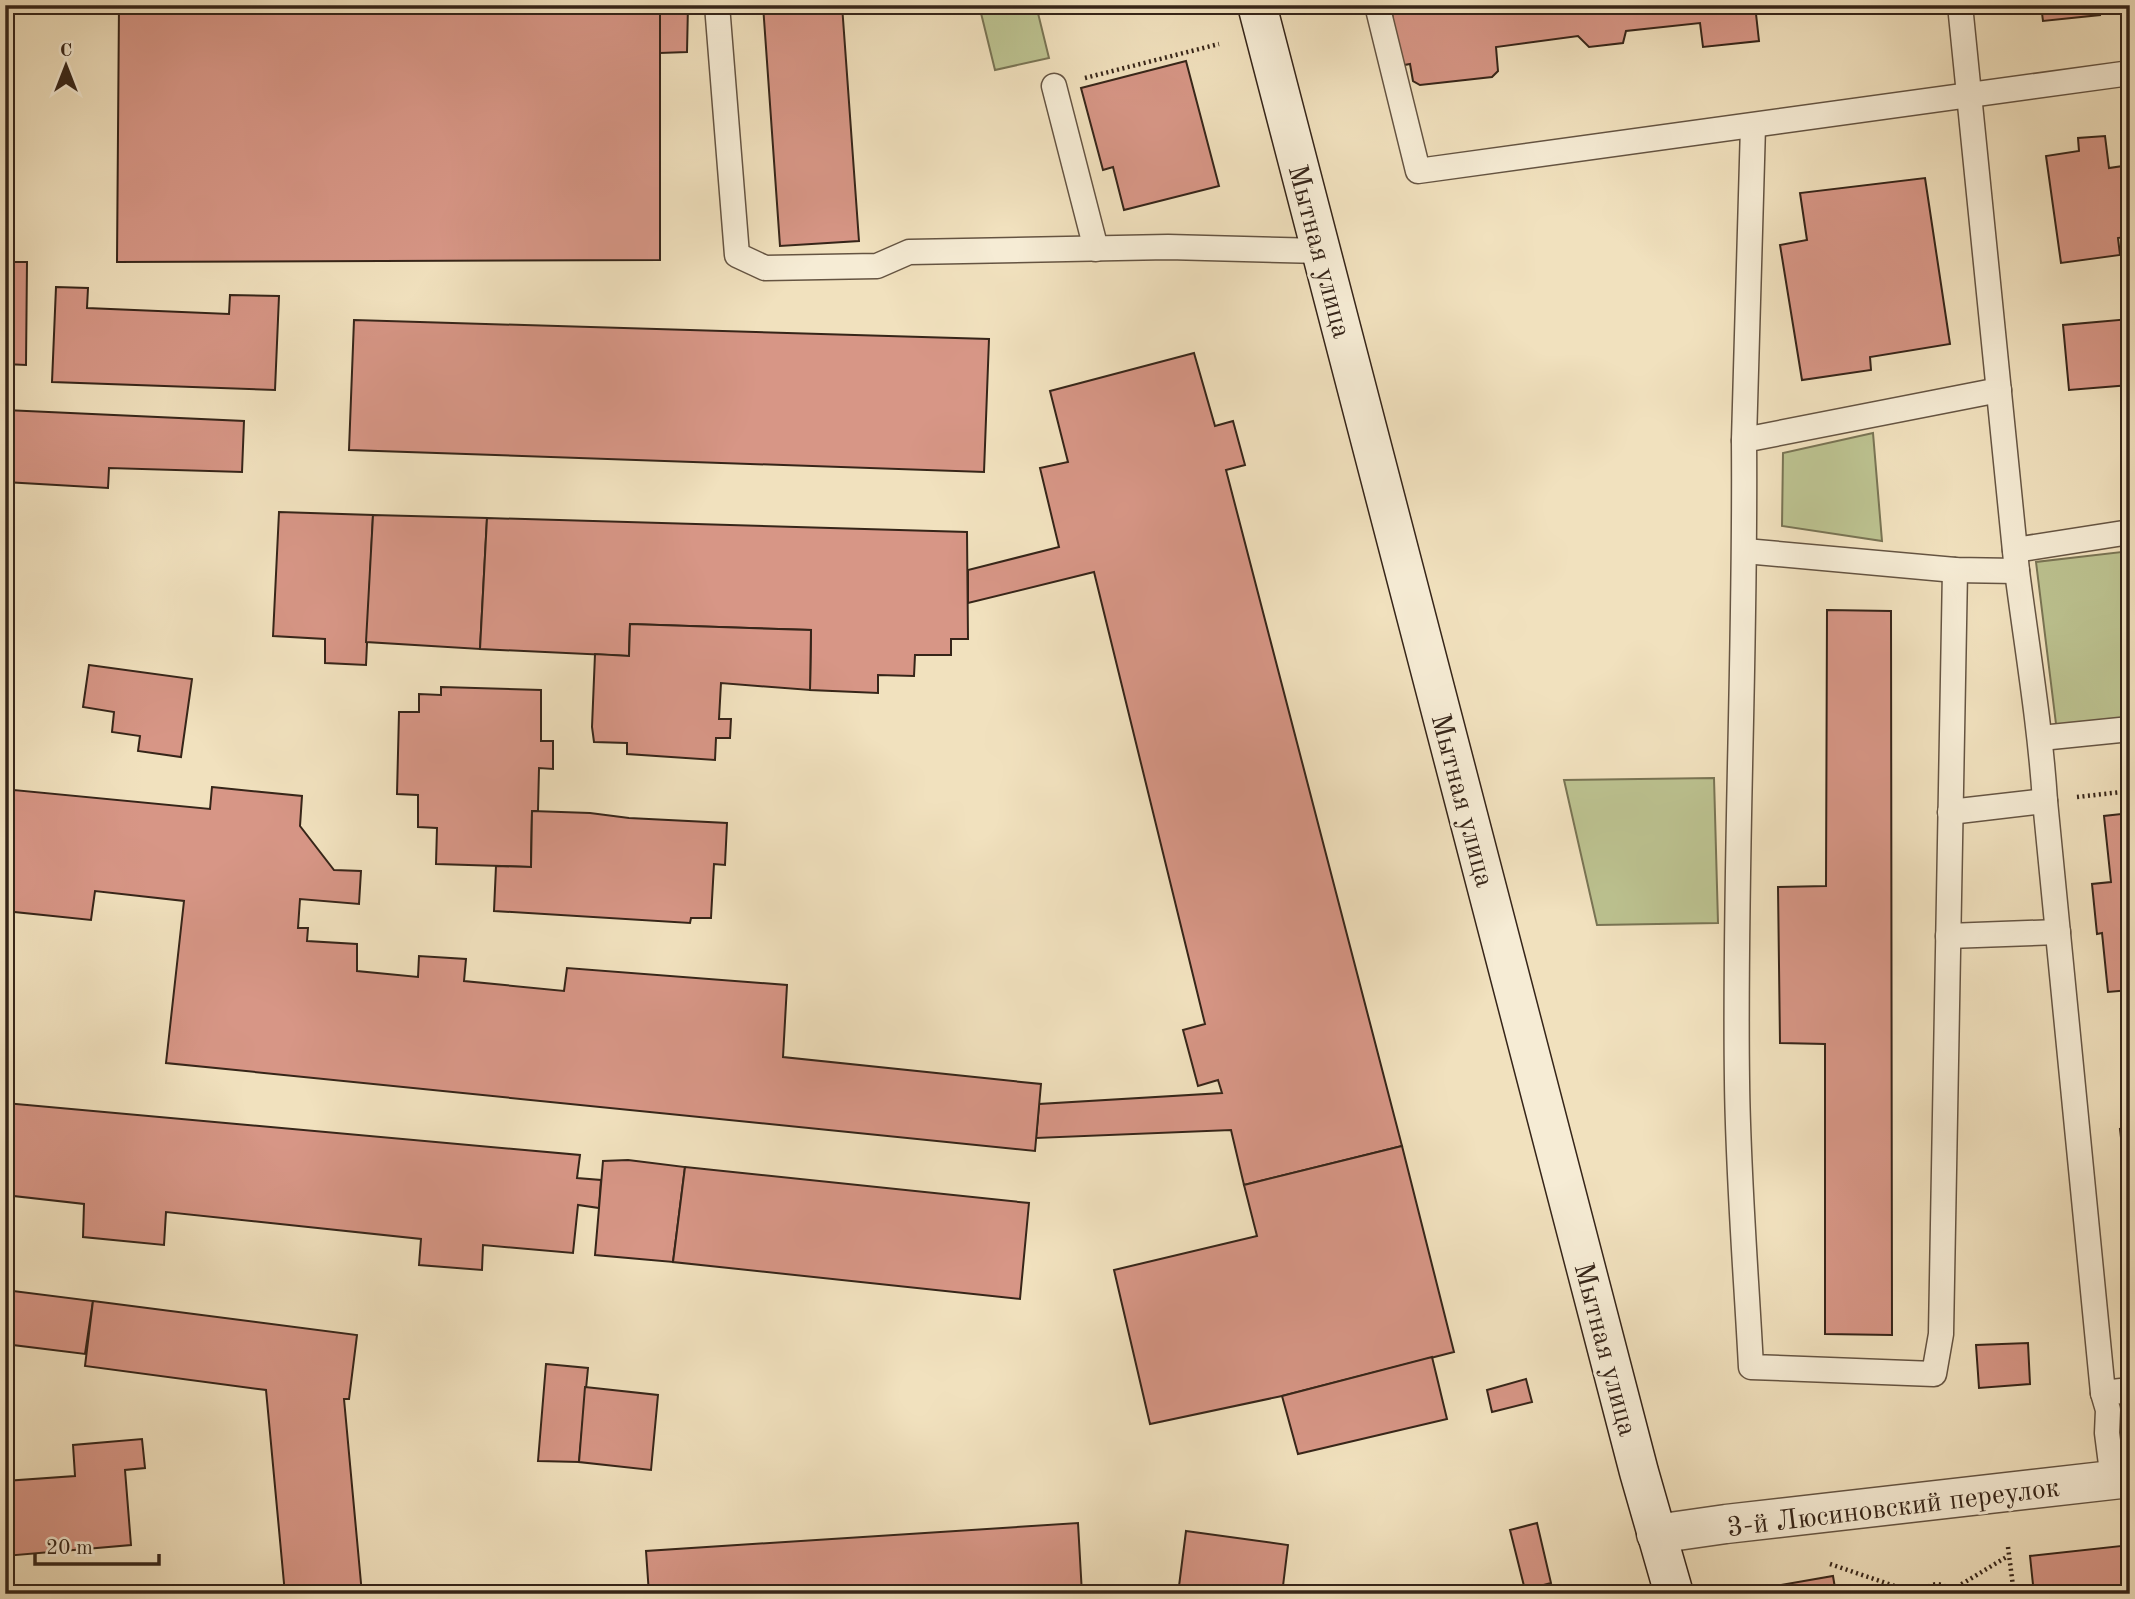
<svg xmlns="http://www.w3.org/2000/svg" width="2135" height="1599" viewBox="0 0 2135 1599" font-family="'Old Standard TT',serif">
<rect width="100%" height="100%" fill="#f1e1be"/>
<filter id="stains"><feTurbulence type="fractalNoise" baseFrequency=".00286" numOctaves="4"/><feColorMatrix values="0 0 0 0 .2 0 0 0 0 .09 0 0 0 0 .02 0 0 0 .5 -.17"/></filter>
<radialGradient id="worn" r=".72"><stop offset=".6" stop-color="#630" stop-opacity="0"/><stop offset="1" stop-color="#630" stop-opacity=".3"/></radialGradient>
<g fill="#bcc290" stroke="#797454" stroke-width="2">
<polygon points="979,5 1036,5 1049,58 995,70"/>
<polygon points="1873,433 1882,541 1782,526 1783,453"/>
<polygon points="2130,551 2130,723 2057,732 2036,562"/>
<polygon points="1714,778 1718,923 1597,925 1564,780"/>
</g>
<g fill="#d79686" stroke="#362519" stroke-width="2">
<polygon points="119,5 660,5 660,260 117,262"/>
<polygon points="660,5 688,5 687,52 660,53"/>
<polygon points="763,5 842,5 859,241 780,246"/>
<polygon points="1391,5 1755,5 1759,41 1703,47 1700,23 1626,31 1623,43 1589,47 1578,36 1496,47 1498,71 1492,77 1420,85 1413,81 1410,64 1399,66"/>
<polygon points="2041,5 2099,5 2100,15 2043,21"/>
<polygon points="1186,61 1219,186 1124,210 1113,167 1103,170 1081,88"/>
<polygon points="2105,136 2109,168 2130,165 2130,236 2118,238 2120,255 2061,263 2046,156 2079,151 2078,138"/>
<polygon points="1925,178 1950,344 1870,357 1871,370 1802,380 1780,245 1807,240 1800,193"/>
<polygon points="5,262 27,262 26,365 5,364"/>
<polygon points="56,287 88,288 87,308 229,314 230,295 279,296 275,390 52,382"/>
<polygon points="2130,319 2130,385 2069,390 2063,325"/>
<polygon points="354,320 989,339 984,472 349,450"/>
<polygon points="1194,353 1215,426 1233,421 1245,465 1226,470 1402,1146 1244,1185 1231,1130 1036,1138 1039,1104 1222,1093 1218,1080 1198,1086 1183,1030 1205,1024 1094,572 968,603 968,570 1059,547 1040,468 1068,462 1050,391"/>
<polygon points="5,410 244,421 242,472 109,468 108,488 5,482"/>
<polygon points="279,512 373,515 366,665 325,663 325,639 273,636"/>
<polygon points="373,515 487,518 480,649 366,642"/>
<polygon points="487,518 967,532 968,639 951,639 951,655 915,655 914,676 878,675 878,693 810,690 811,630 630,624 629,656 480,649"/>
<polygon points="1827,610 1891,611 1892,1335 1825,1334 1825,1044 1780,1043 1778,887 1826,886"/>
<polygon points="630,624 811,630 810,690 721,683 719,719 731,719 730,738 716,738 715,760 627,754 627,743 594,742 592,727 595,654 629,656"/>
<polygon points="89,665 192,679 181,757 138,751 140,736 112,732 114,712 83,707"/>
<polygon points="441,687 541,690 541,741 553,741 553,769 539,768 538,811 532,811 531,867 436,864 437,828 418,827 418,795 397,794 399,712 419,712 419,694 441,695"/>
<polygon points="212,787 302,796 300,826 334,870 361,871 359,904 300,899 298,928 308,928 307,941 357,944 357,971 418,977 419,956 466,959 464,981 564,991 567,968 787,985 783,1057 1041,1084 1035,1151 166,1063 184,901 95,891 91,920 5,911 5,873 14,790 210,809"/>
<polygon points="532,811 590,813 629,818 727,823 725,865 714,864 711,918 691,918 690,923 494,911 496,866 531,867"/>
<polygon points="2130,813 2130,990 2108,992 2102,933 2097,934 2092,884 2111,882 2104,816"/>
<polygon points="5,1103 580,1155 577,1178 601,1180 599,1208 578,1205 573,1253 483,1245 482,1270 419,1265 421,1239 166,1212 164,1245 83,1237 84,1204 5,1195"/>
<polygon points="2130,1128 2130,1218 2120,1129"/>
<polygon points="1402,1146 1454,1352 1282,1396 1150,1424 1114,1270 1257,1236 1244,1185"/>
<polygon points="628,1160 685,1167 673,1262 595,1255 603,1161"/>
<polygon points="685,1167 1029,1203 1020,1299 673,1262"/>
<polygon points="5,1290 93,1301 85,1354 5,1344"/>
<polygon points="93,1301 357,1335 349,1399 344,1399 362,1594 285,1594 266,1390 85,1366"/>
<polygon points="2028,1343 2030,1384 1979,1388 1976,1345"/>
<polygon points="1432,1357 1447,1419 1298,1454 1282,1396"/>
<polygon points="546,1364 588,1368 579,1462 538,1461"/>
<polygon points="1526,1379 1532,1402 1492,1412 1487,1390"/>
<polygon points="585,1387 658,1395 651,1470 579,1462"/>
<polygon points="142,1439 145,1468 125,1470 131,1545 5,1556 5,1481 75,1476 73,1445"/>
<polygon points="1078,1523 1082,1594 649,1594 646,1551"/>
<polygon points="1537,1523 1551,1583 1525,1590 1510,1530"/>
<polygon points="1186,1531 1288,1545 1282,1594 1178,1594"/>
<polygon points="2130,1545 2130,1594 2034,1594 2030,1556"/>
<polygon points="1833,1576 1836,1594 1752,1594 1751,1590"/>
</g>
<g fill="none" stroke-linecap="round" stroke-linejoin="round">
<defs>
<g id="lane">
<polyline points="717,5 737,255 765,268 877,266 909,252 1168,247 1321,251"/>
<polyline points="1377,5 1418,171 2130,73"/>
<path d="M1960,5l57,566c10,77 23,153 28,230l58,592 5,17 -1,23 6,47"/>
<polyline points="1054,86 1096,249"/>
<polyline points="1744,440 1753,126"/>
<polyline points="2015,550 2130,532"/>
<polyline points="1745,551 1955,570 2017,571"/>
<path d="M1955,570l-14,764 -7,40 -183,-7c-5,-95 -13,-191 -14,-286 -3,-214 9,-427 7,-641l255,-50"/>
<polyline points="2041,738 2130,729"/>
<polyline points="1950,812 2045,801"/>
<polyline points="1948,936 2058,932"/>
<polyline points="2103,1393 2130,1390"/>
</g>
<polyline id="street" points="1656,1534 1726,1524 2130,1478"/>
<polyline id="secondary" points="1257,5 1639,1472 1674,1594"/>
</defs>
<use href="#lane" stroke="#655442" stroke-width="27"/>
<use href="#street" stroke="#655442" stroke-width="41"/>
<use href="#secondary" stroke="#362519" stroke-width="41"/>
<g stroke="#362519" stroke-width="4.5" stroke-dasharray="2 3.5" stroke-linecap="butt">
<polyline points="1085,78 1219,44"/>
<polyline points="2077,797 2130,791"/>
<polyline points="2008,1547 2014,1594"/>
<polyline points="1830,1564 1918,1594"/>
<polyline points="1952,1590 2008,1556"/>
<path d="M1920,1594c10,-13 24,-13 34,0"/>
</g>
<use href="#lane" stroke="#f6ecd5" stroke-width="24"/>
<use href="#street" stroke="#f6ecd5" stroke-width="38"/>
<use href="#secondary" stroke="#f6ecd5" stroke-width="38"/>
</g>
<g text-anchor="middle" stroke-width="6" stroke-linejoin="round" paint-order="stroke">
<g font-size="28" fill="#362519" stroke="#f6ecd5">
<text transform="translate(1321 251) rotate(75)" y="10">Мытная улица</text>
<text transform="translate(1464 800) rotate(75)" y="10">Мытная улица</text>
<text transform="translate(1607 1349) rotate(75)" y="10">Мытная улица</text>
<text transform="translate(1893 1506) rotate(-7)" y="10">3-й Люсиновский переулок</text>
</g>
</g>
<rect width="2135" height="1599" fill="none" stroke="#f1e1be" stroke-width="28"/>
<rect x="7" y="7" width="2121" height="1585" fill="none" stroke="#362519" stroke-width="3.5"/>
<rect x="14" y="14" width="2107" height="1571" fill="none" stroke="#362519" stroke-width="2"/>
<g transform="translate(66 66)" stroke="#f6ecd5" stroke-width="5" paint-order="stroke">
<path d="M0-5L12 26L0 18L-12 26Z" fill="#362519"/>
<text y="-10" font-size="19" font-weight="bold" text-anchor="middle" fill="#362519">С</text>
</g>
<path d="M35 1554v10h124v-10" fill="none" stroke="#362519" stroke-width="3.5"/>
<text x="46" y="1554" font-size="21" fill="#362519" stroke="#f6ecd5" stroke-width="5" paint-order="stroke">20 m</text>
<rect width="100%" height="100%" filter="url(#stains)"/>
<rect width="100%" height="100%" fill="url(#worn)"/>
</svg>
